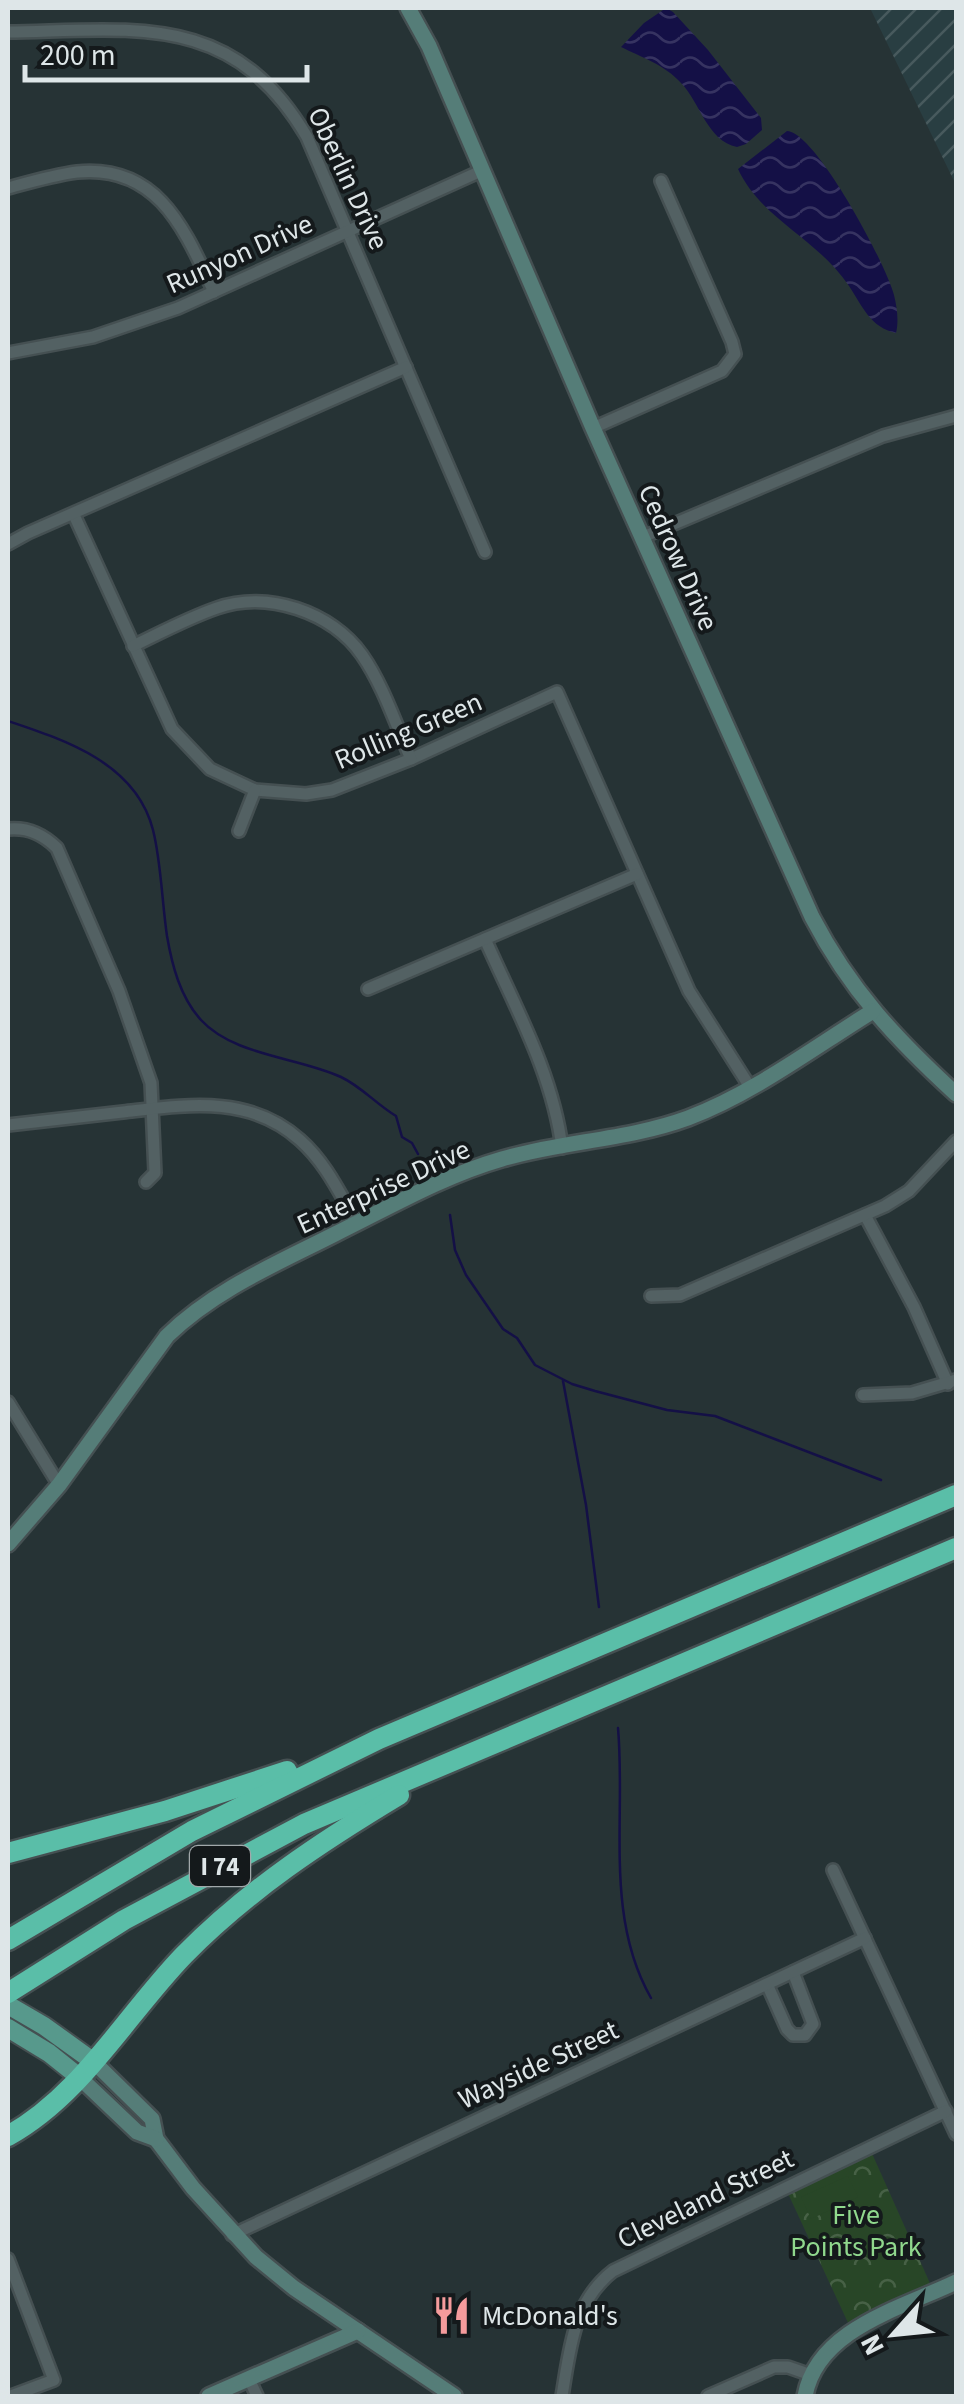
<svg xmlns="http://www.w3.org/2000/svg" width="964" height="2404" viewBox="0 0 964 2404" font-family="'Source Sans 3',sans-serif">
<defs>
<pattern id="industrial-furrows" width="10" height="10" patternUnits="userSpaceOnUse" patternTransform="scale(2.5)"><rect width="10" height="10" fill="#293e42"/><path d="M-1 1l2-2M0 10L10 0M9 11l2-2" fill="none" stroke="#485a5d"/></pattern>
<pattern id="park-crowns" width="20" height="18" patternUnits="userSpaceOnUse" patternTransform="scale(2.5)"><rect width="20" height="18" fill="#284627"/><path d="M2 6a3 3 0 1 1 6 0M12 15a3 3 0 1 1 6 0" fill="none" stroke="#476146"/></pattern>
<pattern id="water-waves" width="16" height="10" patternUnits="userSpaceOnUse" patternTransform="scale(2.5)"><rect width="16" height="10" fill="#141046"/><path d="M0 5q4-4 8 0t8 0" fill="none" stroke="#363361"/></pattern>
</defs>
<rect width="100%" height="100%" fill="#263335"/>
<polygon fill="url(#industrial-furrows)" points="870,8 956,8 956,185"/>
<polygon fill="url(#park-crowns)" points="870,2149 933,2290 850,2327 785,2187"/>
<polygon fill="#284627" points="848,2176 858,2197 811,2219 801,2197"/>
<g fill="url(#water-waves)">
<path d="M666,8l7,4 35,38 53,68 1,12 -16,14 -9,3c-30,-6 -37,-45 -56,-64 -16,-18 -40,-26 -60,-36l23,-24z"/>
<path d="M787,131c29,1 100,135 107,164 3,12 5,26 2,38 -25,-5 -34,-27 -47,-47 -32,-48 -88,-67 -111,-117z"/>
</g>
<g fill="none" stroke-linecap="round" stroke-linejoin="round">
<g stroke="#141046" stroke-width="2.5">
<path d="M8,721c57,19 128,42 145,109 8,31 9,72 14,106 5,29 13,61 34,84 33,36 97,37 140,57 21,10 35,27 55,39l6,21 10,6 6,11"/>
<polyline points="450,1215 455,1250 466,1275 503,1329 517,1338 535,1365 572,1384 595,1391 667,1410 715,1416 881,1480"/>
<polyline points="563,1381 586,1505 599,1607"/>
<path d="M618,1728c8,89 -14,188 33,270"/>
</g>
<defs>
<g id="street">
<path d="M8,32c127,-2 225,-21 299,105l178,415"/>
<path d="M8,188c22,-6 46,-13 69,-16 82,-8 108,59 137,120"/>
<polyline points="8,353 93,337 178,308 481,171"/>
<polyline points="593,428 722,371 735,354 732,342 661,181"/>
<polyline points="74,515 172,729 210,769 255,790 306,794 332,790 411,759 557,692 689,991 750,1087"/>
<polyline points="643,537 883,436 956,416"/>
<polyline points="8,544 28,533 406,367"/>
<path d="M133,646c27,-13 55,-28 84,-38 50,-18 115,4 145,47 21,30 34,70 49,104"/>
<path d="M8,829c20,-2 35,5 49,19l62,143 32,92 4,90 -9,9"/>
<polyline points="239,831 255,790"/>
<path d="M485,939c30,68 68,135 77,209"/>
<polyline points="368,989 637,874"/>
<path d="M8,1125c38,-4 77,-9 115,-13 63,-7 126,-18 177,28 26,23 40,54 57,83"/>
<polyline points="865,1215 914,1307 948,1384"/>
<polyline points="651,1296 680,1295 885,1206 909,1191 956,1141"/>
<polyline points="863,1395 912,1393 956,1380"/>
<polyline points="8,1402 59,1485"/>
<polyline points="833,1870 956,2134"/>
<polyline points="767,1984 787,2029 793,2035 805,2035 813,2024 793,1972"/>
<polyline points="232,2235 865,1938"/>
<polyline points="8,2259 54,2380 11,2396"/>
<polyline points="249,2379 257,2396"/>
<path d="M562,2396c8,-47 11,-94 51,-125l333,-160"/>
<polyline points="708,2396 774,2367 788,2367 811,2375"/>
</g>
<g id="secondary">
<path d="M408,8l21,38 164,382 219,489c38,73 84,122 144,177"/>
<path d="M8,1544l51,-59 108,-149c47,-46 109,-72 168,-102 55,-27 108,-58 167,-75 61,-18 126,-19 186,-41 66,-25 125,-70 185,-107"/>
<polyline points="94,2062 152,2119 156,2139 193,2188 256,2257 294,2288 454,2396"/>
<polyline points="79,2077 137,2132 156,2139"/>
<polyline points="209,2396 358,2331"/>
<path d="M805,2396c12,-67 97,-88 151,-114"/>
</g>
<g id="primary">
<polyline points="8,2005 44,2026 94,2062"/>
<polyline points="8,2028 49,2053 79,2077"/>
</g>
<g id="highway">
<polyline points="8,1853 165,1811 287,1771"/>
<polyline points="8,1940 192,1831 379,1739 956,1495"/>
<polyline points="8,1993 124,1920 304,1824 956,1548"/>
<path d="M8,2136c74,-41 118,-121 176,-181 64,-65 137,-113 215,-160"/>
</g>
</defs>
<use href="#street" stroke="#455052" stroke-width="16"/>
<use href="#secondary" stroke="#455052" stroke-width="20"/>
<use href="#primary" stroke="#455052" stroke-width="22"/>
<use href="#highway" stroke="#455052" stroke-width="25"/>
<use href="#street" stroke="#536163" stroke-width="11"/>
<use href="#secondary" stroke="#557d78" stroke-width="15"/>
<use href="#primary" stroke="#57998c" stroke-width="18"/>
<use href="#highway" stroke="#5abea8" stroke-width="20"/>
</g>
<defs>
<symbol id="restaurant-bare" viewBox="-9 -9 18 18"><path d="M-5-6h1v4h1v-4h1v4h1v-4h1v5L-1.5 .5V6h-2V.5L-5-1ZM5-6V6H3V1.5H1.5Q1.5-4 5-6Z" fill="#f59b9c" stroke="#14191b" stroke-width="2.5" paint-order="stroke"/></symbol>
</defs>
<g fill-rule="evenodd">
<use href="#restaurant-bare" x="424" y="2288" width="55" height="55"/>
</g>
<g text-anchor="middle" stroke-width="8" stroke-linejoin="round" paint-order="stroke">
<rect fill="#14191b" stroke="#a1a8aa" stroke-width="2.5" x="190" y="1846" width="60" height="40" rx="8"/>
<g font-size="25" font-weight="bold" fill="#dee6e8">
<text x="220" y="1875">I 74</text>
</g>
<g font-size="28" fill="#dee6e8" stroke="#14191b">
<text transform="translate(349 178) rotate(65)" y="10">Oberlin Drive</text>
<text transform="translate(239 253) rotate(-24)" y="10">Runyon Drive</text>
<text transform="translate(679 557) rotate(66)" y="10">Cedrow Drive</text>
<text transform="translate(408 730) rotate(-23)" y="10">Rolling Green</text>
<text transform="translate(383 1186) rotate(-25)" y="10">Enterprise Drive</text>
<text transform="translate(538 2064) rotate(-25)" y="10">Wayside Street</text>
<text transform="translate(705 2198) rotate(-26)" y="10">Cleveland Street</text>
</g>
<g font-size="28" fill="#90d88d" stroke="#14191b">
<text x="856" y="2224">Five<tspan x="856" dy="32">Points Park</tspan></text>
</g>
<g font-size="28" fill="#dee6e8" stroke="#14191b" text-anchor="start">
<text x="482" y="2325">McDonald's</text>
</g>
</g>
<rect width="964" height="2404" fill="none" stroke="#dee6e8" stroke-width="20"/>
<g transform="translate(894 2334) rotate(243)" stroke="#14191b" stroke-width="8" paint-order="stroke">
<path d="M0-8L18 38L0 25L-18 38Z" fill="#dee6e8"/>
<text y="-15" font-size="28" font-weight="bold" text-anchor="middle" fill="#dee6e8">N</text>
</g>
<path d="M25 65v15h282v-15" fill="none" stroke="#dee6e8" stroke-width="5"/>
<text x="40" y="65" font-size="30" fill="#dee6e8" stroke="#14191b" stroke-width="8" paint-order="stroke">200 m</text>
</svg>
